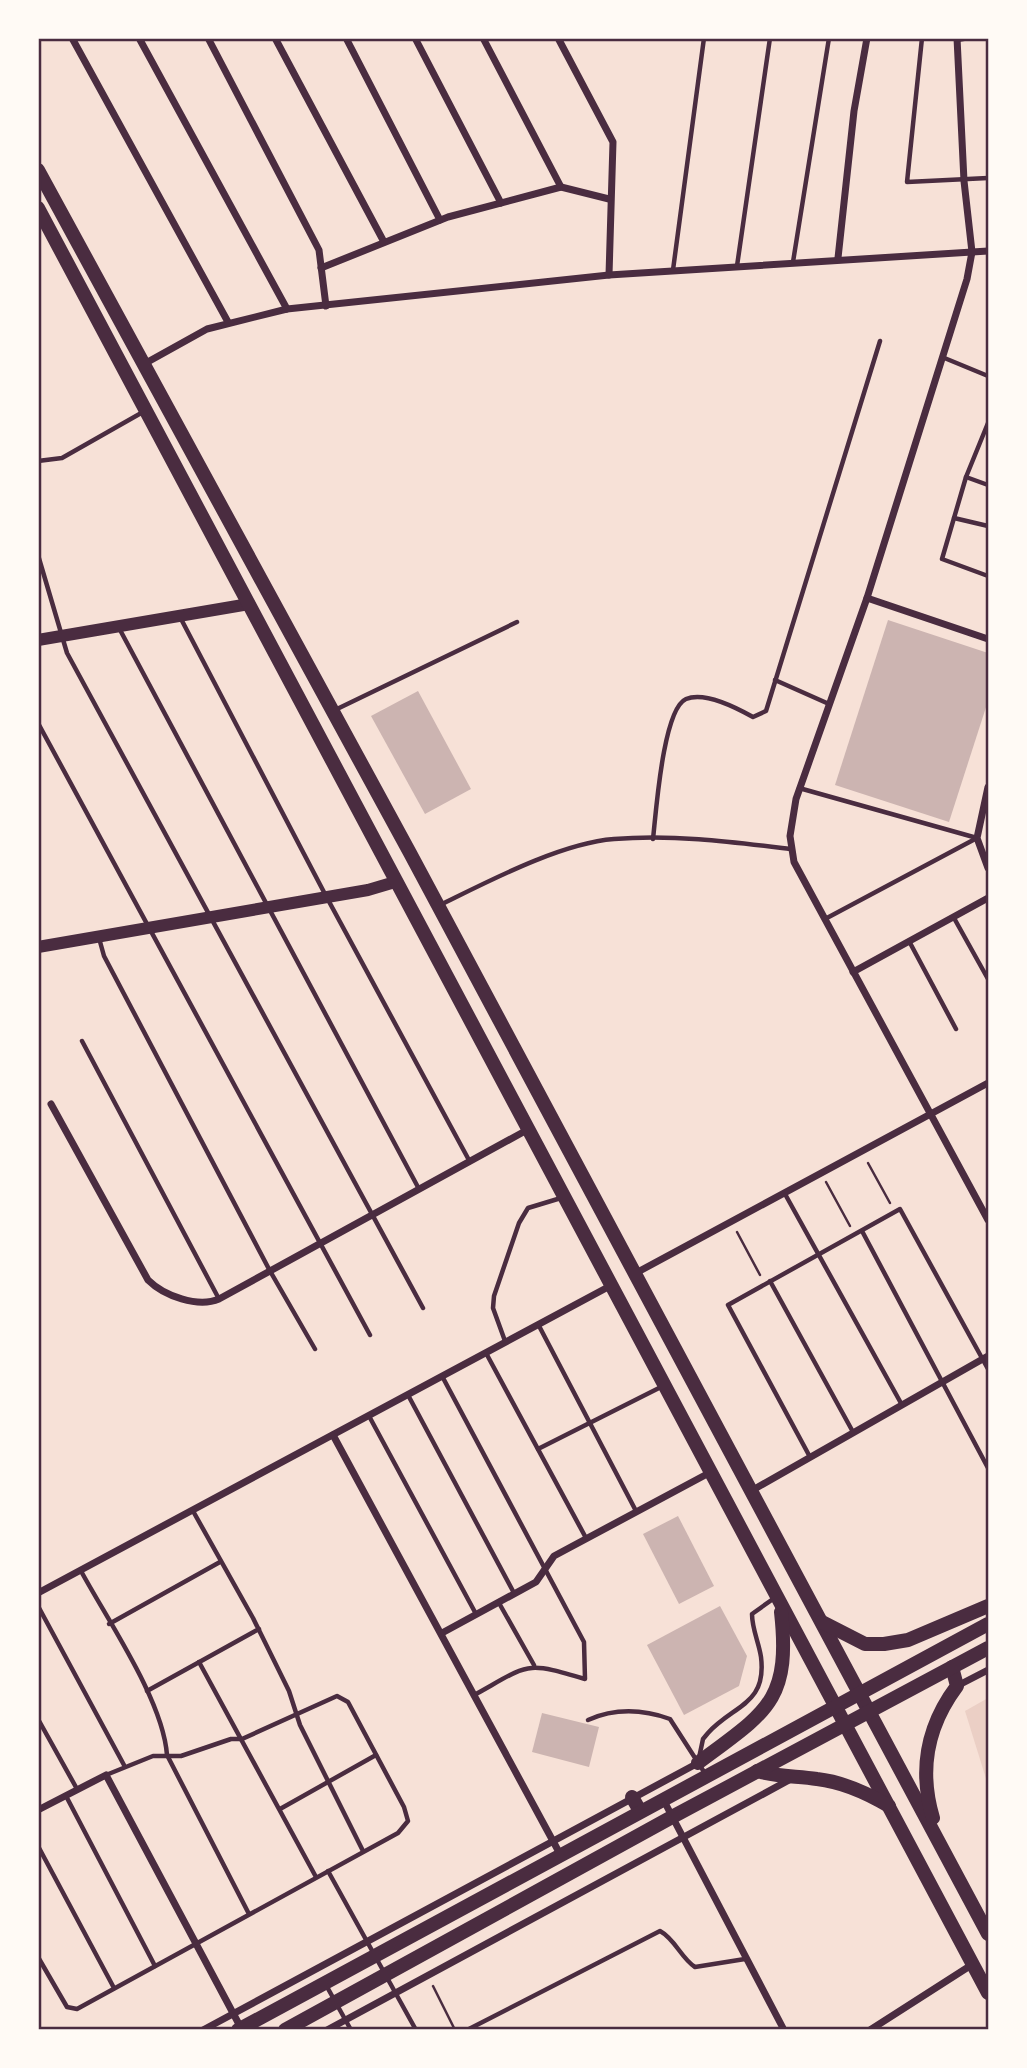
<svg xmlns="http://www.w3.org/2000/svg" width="1027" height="2068" viewBox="0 0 1027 2068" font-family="Lato,sans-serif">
<rect width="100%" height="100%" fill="#f7e1d7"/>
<polygon fill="#ebcfc5" points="988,1698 988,1785 965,1711"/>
<g fill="#ccb4b1">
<polygon points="888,620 988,653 988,701 949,822 835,785"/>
<polygon points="418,691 471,789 425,814 371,716"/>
<polygon points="678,1516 714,1586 679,1604 643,1534"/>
<polygon points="720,1606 747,1656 739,1686 684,1715 647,1645"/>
<polygon points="542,1713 599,1727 589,1767 532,1752"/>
</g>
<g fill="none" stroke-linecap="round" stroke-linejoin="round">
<g stroke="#4a2c40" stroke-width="2.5">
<polyline points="868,1163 890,1203"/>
<polyline points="826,1182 850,1226"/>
<polyline points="737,1232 760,1275"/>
<polyline points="433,1986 455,2030"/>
</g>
<g stroke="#4a2c40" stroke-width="4.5">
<polyline points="922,38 907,182 988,178"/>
<polyline points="957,40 969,38"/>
<polyline points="793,262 829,38"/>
<polyline points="737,266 770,38"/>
<polyline points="673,270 704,38"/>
<polyline points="942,357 988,376"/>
<polyline points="988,423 966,477 942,559 988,576"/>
<polyline points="38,461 62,458 143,412"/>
<polyline points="966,477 988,485"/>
<polyline points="954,518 988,526"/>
<polyline points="38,555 67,653 423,1308"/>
<polyline points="180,617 326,896 470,1162"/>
<polyline points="119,628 419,1189"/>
<polyline points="775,680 829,704"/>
<polyline points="337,709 517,622"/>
<polyline points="38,723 370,1335"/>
<polyline points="799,788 977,838"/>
<path d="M653,839c3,-26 10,-130 33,-140 19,-8 51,9 67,18l13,-6 114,-370"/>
<path d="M440,905c49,-24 121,-62 174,-66 59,-5 119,3 176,10"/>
<polyline points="954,918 988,979"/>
<polyline points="825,919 977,838"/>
<polyline points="99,938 104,956 270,1271 315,1349"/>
<polyline points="909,941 956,1029"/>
<polyline points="82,1041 219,1299"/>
<polyline points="785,1194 902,1405"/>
<polyline points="862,1231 988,1468"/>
<polyline points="770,1281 853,1432"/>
<polyline points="538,1324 636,1511"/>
<polyline points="505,1341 493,1308 494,1296 519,1223 528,1208 561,1198"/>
<polyline points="486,1353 586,1538"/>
<path d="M442,1376l142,266 1,37c-61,-18 -55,-15 -109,15"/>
<polyline points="408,1395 514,1593"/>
<polyline points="369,1416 476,1614"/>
<polyline points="538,1449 663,1386"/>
<polyline points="810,1457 728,1305 900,1209 988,1369"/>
<polyline points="193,1511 253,1618 289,1691 300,1725 363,1851"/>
<path d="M81,1571c27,50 82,129 86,184l82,159"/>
<polyline points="499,1603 534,1665"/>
<polyline points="38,1606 124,1765"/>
<polyline points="109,1624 220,1562"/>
<polyline points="199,1662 316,1877"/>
<polyline points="147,1691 259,1629"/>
<polyline points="38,1719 77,1789"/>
<path d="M588,1720c27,-12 54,-11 82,-1l36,56"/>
<path d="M699,1758l4,-19 5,-6c25,-28 59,-28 53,-76 -2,-14 -9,-28 -9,-43l21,-15"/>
<polyline points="66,1796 155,1966"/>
<polyline points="280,1809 376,1755"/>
<polyline points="38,1846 114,1988"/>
<polyline points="328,1871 416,2030"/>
<polyline points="38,1957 67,2007 77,2009 398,1833 408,1821 404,1807 348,1702 337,1696 242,1739 231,1739 181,1756 153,1756 106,1775"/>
<polyline points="326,1985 351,2030"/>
<path d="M467,2030l193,-99c15,8 21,27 35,36l50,-8"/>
</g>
<g stroke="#4a2c40" stroke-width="7">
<polyline points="72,38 228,322"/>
<polyline points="139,38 287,309"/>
<polyline points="208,38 319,250 326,306"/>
<polyline points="275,38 384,242"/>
<polyline points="346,38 440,220"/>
<polyline points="415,38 501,203"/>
<polyline points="483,38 561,187"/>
<polyline points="558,38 613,142 609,275"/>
<polyline points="957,38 964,181 972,252 967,279 867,598 796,799 790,836 794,862 988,1220"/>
<polyline points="838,258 854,111 867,38"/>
<polyline points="321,268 448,217 561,187 609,199"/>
<polyline points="144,364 207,329 287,309 609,275 988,251"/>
<polyline points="867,598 988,639"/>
<polyline points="988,787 977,838 988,868"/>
<polyline points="853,972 988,898"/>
<path d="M51,1104l97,176c16,16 50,28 71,19l308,-169"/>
<polyline points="634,1274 988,1083"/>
<polyline points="333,1435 560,1854"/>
<polyline points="751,1491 988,1356"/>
<polyline points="38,1593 610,1286"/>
<polyline points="442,1633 536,1582 554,1556 709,1473"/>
<polyline points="957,1686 988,1670"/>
<polyline points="663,1799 784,2030"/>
<polyline points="38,1810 106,1775 241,2028"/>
<polyline points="203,2030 698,1763"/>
<polyline points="327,2030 791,1779"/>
<polyline points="870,2030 973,1964"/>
</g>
<g stroke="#4a2c40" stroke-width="12">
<polyline points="38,640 249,604"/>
<polyline points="38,947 368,890 395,882"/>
</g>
<g stroke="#4a2c40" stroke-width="14">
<polyline points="38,170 410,853 988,1934"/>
<polyline points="38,208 988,1993"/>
<polyline points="822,1622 865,1644 884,1644 908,1640 988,1606"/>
<path d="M698,1763c68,-51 93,-61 83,-151"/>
<path d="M757,1771c21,6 40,5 60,8 27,3 50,14 72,27"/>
<polyline points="632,1797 640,1811"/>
<path d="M933,1818c-14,-47 -6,-92 24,-132l-5,-19"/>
<polyline points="238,2030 988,1624"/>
<polyline points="285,2030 672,1817 988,1648"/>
</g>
</g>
<rect width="1027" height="2068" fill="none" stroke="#fffaf5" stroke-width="80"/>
<rect x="40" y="40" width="947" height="1988" fill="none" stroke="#4a2c40" stroke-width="2.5"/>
</svg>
